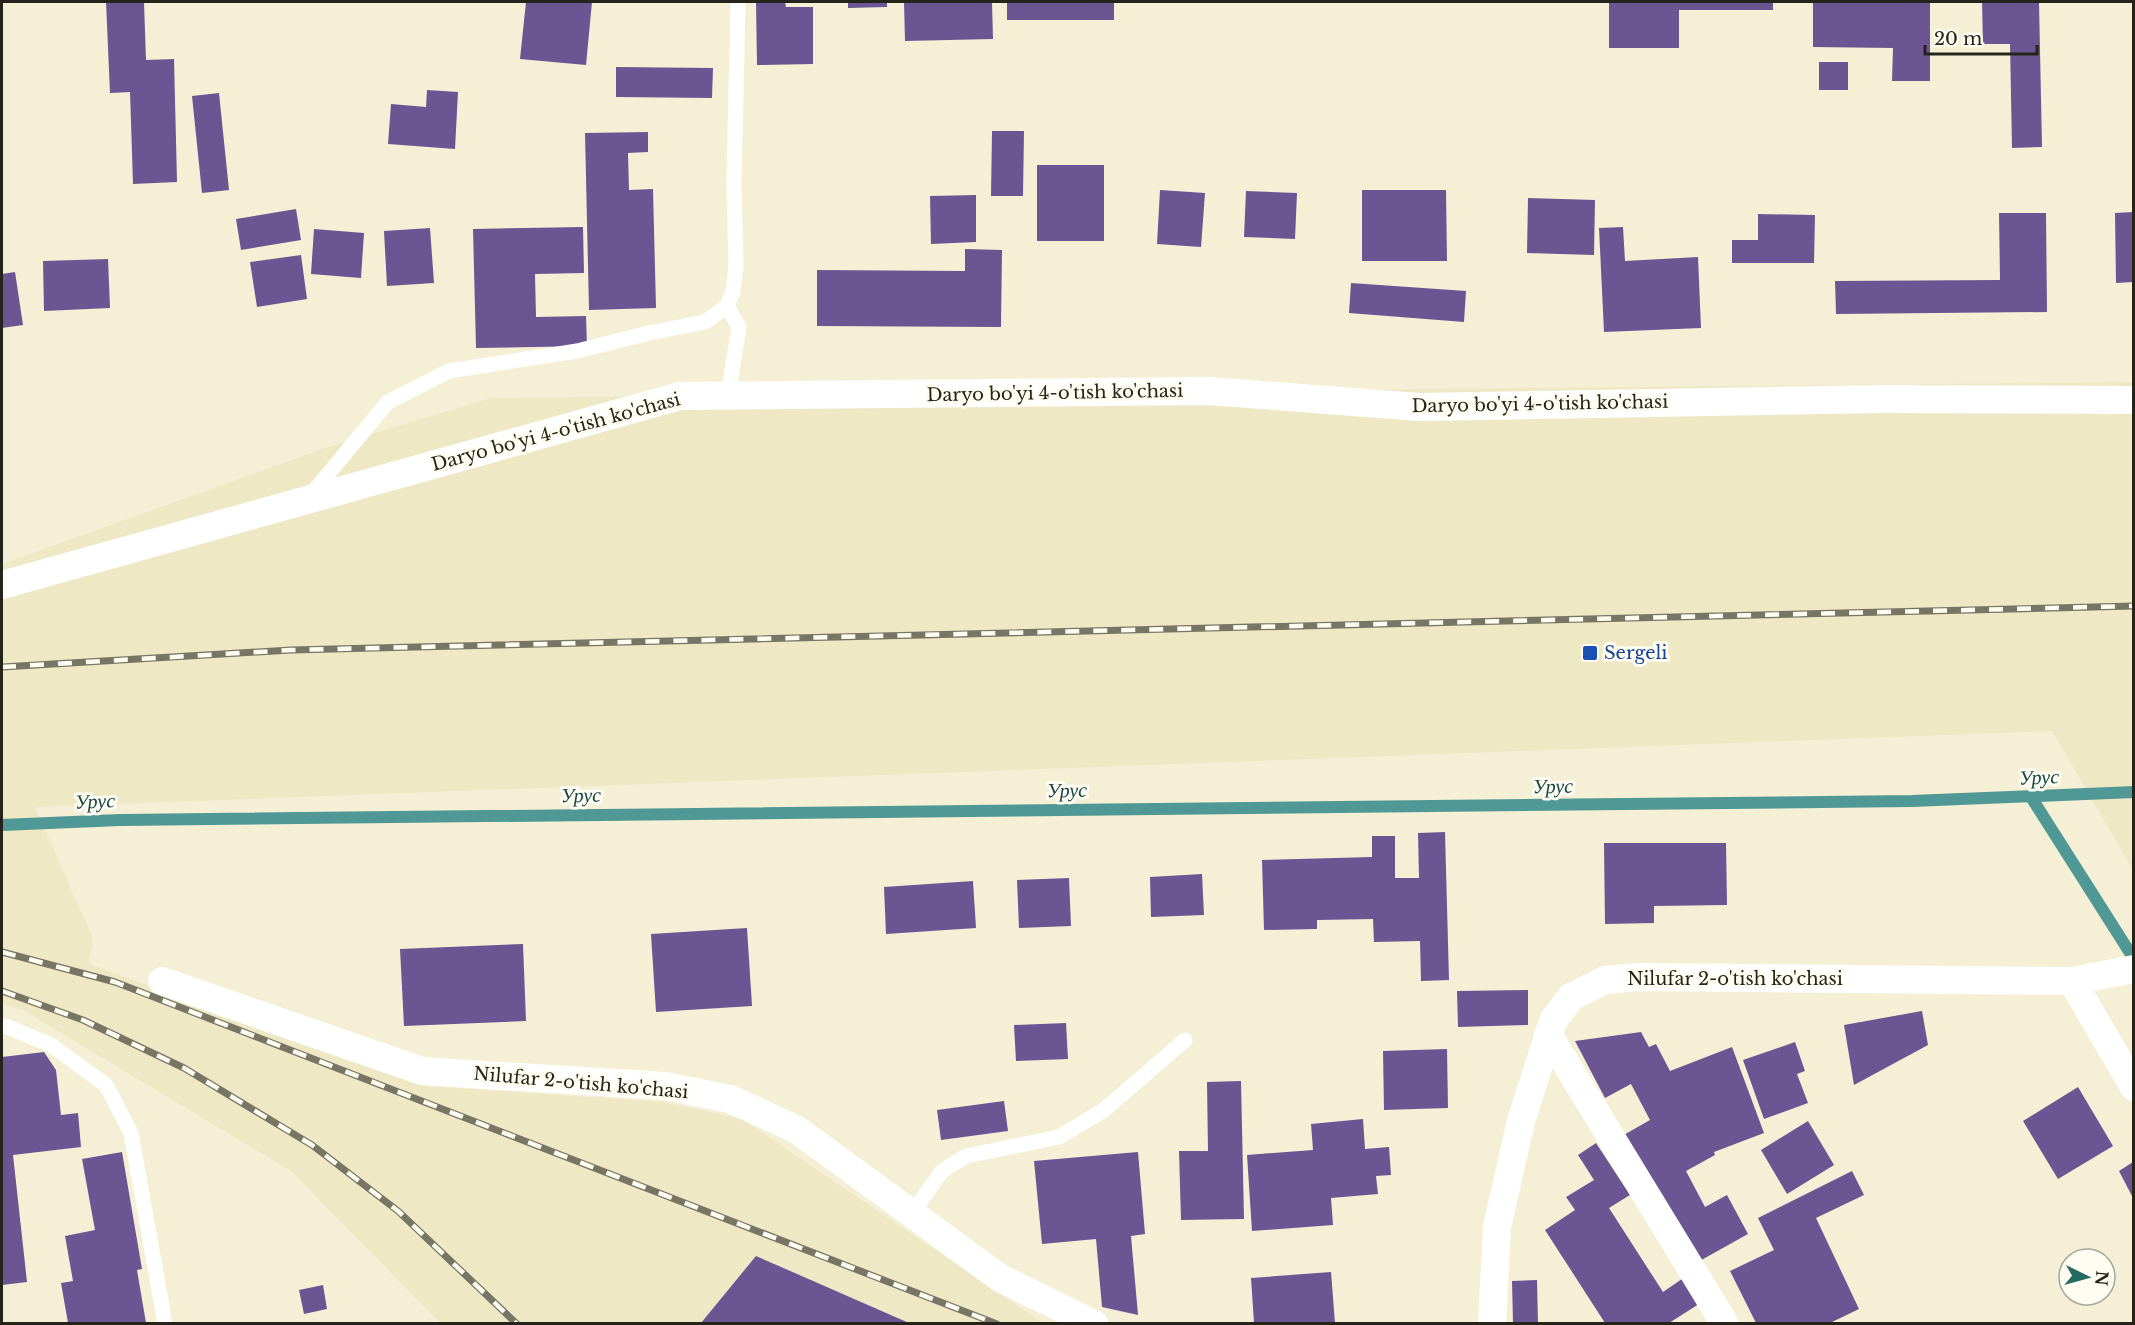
<svg xmlns="http://www.w3.org/2000/svg" width="2135" height="1325" viewBox="0 0 2135 1325" font-family="'Libre Baskerville',serif">
<rect width="100%" height="100%" fill="#f5f0d5"/>
<polygon fill="#eee8c5" points="2133,382 2133,870 2052,731 35,807 93,939 89,964 427,1086 663,1102 742,1119 1043,1323 440,1323 291,1171 23,1010 2,1004 2,564 325,448 491,398"/>
<g fill="none" stroke-linecap="round" stroke-linejoin="round">
<g stroke="#509895" stroke-width="12">
<polyline points="2031,797 2134,959"/>
<polyline points="2,825 120,820 1912,801 2134,792"/>
</g>
</g>
<g fill="#6b5592">
<polygon points="106,2 144,2 146,60 174,59 177,182 133,184 130,92 110,93"/>
<polygon points="526,2 592,2 586,65 520,59"/>
<polygon points="756,2 785,2 786,7 813,7 813,64 757,65"/>
<polygon points="848,2 887,2 887,7 848,8"/>
<polygon points="904,2 992,2 993,39 905,41"/>
<rect x="1007" y="2" width="107" height="18"/>
<polygon points="1609,2 1773,2 1773,10 1679,10 1679,48 1609,48"/>
<polygon points="1813,2 1930,2 1930,81 1892,81 1893,48 1813,47"/>
<polygon points="1982,2 2039,2 2042,147 2012,148 2010,44 1983,44"/>
<rect x="1819" y="62" width="29" height="28"/>
<polygon points="616,67 713,68 712,98 616,97"/>
<polygon points="427,90 458,92 455,149 388,144 391,104 426,107"/>
<polygon points="219,93 229,190 202,193 192,96"/>
<polygon points="992,131 1024,131 1023,196 991,196"/>
<polygon points="648,132 648,152 628,153 629,190 653,189 656,308 589,310 585,133"/>
<rect x="1037" y="165" width="67" height="76"/>
<polygon points="1160,190 1205,193 1201,247 1157,244"/>
<polygon points="1362,190 1446,190 1447,261 1362,261"/>
<polygon points="1246,191 1297,193 1295,239 1244,237"/>
<polygon points="976,195 976,242 931,244 930,196"/>
<polygon points="1528,198 1595,200 1594,255 1527,253"/>
<polygon points="296,209 301,240 241,250 236,219"/>
<polygon points="2133,212 2133,282 2116,283 2115,213"/>
<polygon points="1999,213 2046,213 2047,312 1836,314 1835,281 2000,280"/>
<polygon points="1758,214 1815,215 1814,263 1732,263 1732,240 1758,240"/>
<polygon points="583,227 584,273 535,274 536,317 586,316 587,346 476,348 473,229"/>
<polygon points="1623,227 1625,261 1698,257 1701,328 1604,332 1599,228"/>
<polygon points="430,228 434,283 387,286 384,231"/>
<polygon points="314,229 364,233 361,278 311,274"/>
<polygon points="965,249 1002,250 1001,327 817,326 817,270 965,271"/>
<polygon points="301,255 307,299 257,307 250,262"/>
<polygon points="108,259 110,308 44,311 43,261"/>
<polygon points="15,272 23,325 2,328 2,274"/>
<polygon points="1351,283 1466,291 1464,322 1349,313"/>
<polygon points="1445,832 1449,980 1421,981 1420,941 1374,942 1373,919 1317,920 1317,929 1264,930 1262,860 1372,857 1372,836 1395,836 1395,878 1419,878 1418,833"/>
<polygon points="1604,843 1726,843 1727,905 1654,906 1654,923 1605,924"/>
<polygon points="1202,874 1204,915 1151,917 1150,877"/>
<polygon points="1069,878 1071,926 1019,928 1017,880"/>
<polygon points="973,881 976,928 886,934 884,887"/>
<polygon points="747,928 752,1006 656,1012 651,934"/>
<polygon points="523,944 526,1021 404,1026 400,949"/>
<polygon points="1528,990 1528,1025 1458,1027 1457,991"/>
<polygon points="1922,1011 1928,1045 1854,1085 1844,1025"/>
<polygon points="1066,1023 1068,1059 1016,1061 1014,1025"/>
<polygon points="1641,1032 1649,1047 1656,1044 1670,1071 1732,1047 1764,1133 1714,1152 1715,1155 1686,1171 1705,1207 1727,1195 1748,1234 1696,1263 1622,1136 1650,1120 1631,1084 1605,1098 1575,1041"/>
<polygon points="1795,1042 1805,1071 1797,1074 1808,1103 1764,1119 1743,1060"/>
<polygon points="1447,1049 1448,1108 1384,1110 1383,1051"/>
<polygon points="44,1052 56,1070 61,1115 78,1113 81,1147 13,1155 27,1282 2,1285 2,1057"/>
<polygon points="1241,1081 1244,1219 1181,1220 1179,1151 1208,1151 1207,1082"/>
<polygon points="2078,1087 2113,1146 2058,1179 2023,1121"/>
<polygon points="1004,1101 1008,1131 941,1140 937,1110"/>
<polygon points="1363,1119 1365,1149 1389,1147 1391,1175 1376,1176 1378,1194 1331,1198 1333,1225 1252,1231 1247,1155 1313,1150 1311,1124"/>
<polygon points="1808,1121 1834,1165 1787,1194 1761,1150"/>
<polygon points="1596,1143 1630,1195 1609,1208 1663,1292 1682,1279 1699,1304 1669,1323 1605,1323 1545,1230 1575,1210 1566,1197 1594,1180 1578,1155"/>
<polygon points="122,1152 142,1269 137,1270 146,1323 68,1323 61,1283 73,1281 65,1236 95,1230 82,1159"/>
<polygon points="1138,1152 1145,1234 1131,1236 1138,1315 1102,1307 1096,1239 1042,1244 1034,1161"/>
<polygon points="2133,1162 2133,1198 2119,1171"/>
<polygon points="1852,1171 1864,1195 1816,1218 1859,1309 1830,1323 1756,1323 1730,1271 1774,1250 1758,1218"/>
<polygon points="756,1256 909,1323 701,1323"/>
<polygon points="1331,1272 1335,1323 1254,1323 1251,1278"/>
<polygon points="1537,1280 1538,1323 1513,1323 1512,1281"/>
<polygon points="323,1285 327,1309 304,1314 299,1290"/>
</g>
<g fill="none" stroke-linecap="round" stroke-linejoin="round">
<g stroke="#fff" stroke-width="15">
<polyline points="727,306 739,327 728,396"/>
<polyline points="309,497 388,402 449,371 577,351 649,333 705,322 727,306 733,292 736,267 734,182 738,2"/>
<polyline points="2,1026 8,1027 51,1045 106,1085 131,1133 165,1324"/>
<polyline points="911,1215 942,1171 966,1156 1059,1137 1104,1110 1185,1040"/>
</g>
<g stroke="#fff" stroke-width="28">
<polyline points="2,585 680,396 1209,391 1419,407 1882,399 2134,400"/>
<polyline points="162,981 422,1071 665,1086 730,1099 796,1129 1000,1278 1094,1324"/>
<polyline points="2072,981 2134,1087"/>
<polyline points="1548,1034 1725,1324"/>
<polyline points="1492,1324 1497,1227 1521,1121 1553,1021 1571,997 1605,980 1637,977 2072,981 2134,969"/>
</g>
<defs>
<g id="rail">
<polyline points="2,667 291,650 2134,606"/>
<polyline points="2,952 115,982 997,1324"/>
<polyline points="2,991 83,1020 184,1068 312,1145 398,1211 517,1324"/>
</g>
</defs>
<use href="#rail" stroke="#787564" stroke-width="7"/>
<use href="#rail" stroke="#fffdf2" stroke-width="4.5" stroke-dasharray="14" stroke-linecap="butt"/>
</g>
<rect fill="#1a4fb4" stroke="#fffdf2" stroke-width="2" x="1582" y="645" width="16" height="16" rx="3"/>
<g text-anchor="middle" stroke-width="6" stroke-linejoin="round" paint-order="stroke">
<g font-size="18" fill="#26241a" stroke="#fffdf2">
<text transform="translate(1055 393) rotate(-1)" y="6">Daryo bo'yi 4-o'tish ko'chasi</text>
<text transform="translate(1540 404) rotate(-1)" y="6">Daryo bo'yi 4-o'tish ko'chasi</text>
<text transform="translate(556 432) rotate(-15)" y="6">Daryo bo'yi 4-o'tish ko'chasi</text>
<text x="1735" y="985">Nilufar 2-o'tish ko'chasi</text>
<text transform="translate(581 1083) rotate(5)" y="6">Nilufar 2-o'tish ko'chasi</text>
</g>
<g font-size="18" fill="#164399" stroke="#fffdf2" text-anchor="start">
<text x="1604" y="659">Sergeli</text>
</g>
<g font-size="20" font-style="italic" fill="#144444" stroke="#fffdf2">
<text transform="translate(2039 777) rotate(-2)" y="7">Урус</text>
<text transform="translate(1553 786) rotate(-1)" y="7">Урус</text>
<text transform="translate(1067 790) rotate(-1)" y="7">Урус</text>
<text transform="translate(581 795) rotate(-1)" y="7">Урус</text>
<text transform="translate(95 801) rotate(-2)" y="7">Урус</text>
</g>
</g>
<rect width="2135" height="1325" fill="none" stroke="#26241a" stroke-width="6"/>
<g transform="translate(2087 1277) rotate(95)"><circle r="28" fill="#fffdf2" stroke="#a8a69c" stroke-width="1.5"/>
<path d="M0-4.5L10 22L0 15L-10 22Z" fill="#266b5f"/>
<text y="-9" font-size="16" font-weight="bold" text-anchor="middle" fill="#26241a">N</text>
</g>
<path d="M1925 45v9h112v-9" fill="none" stroke="#26241a" stroke-width="3"/>
<text x="1934" y="45" font-size="18" fill="#26241a" stroke="#fffdf2" stroke-width="4.5" paint-order="stroke">20 m</text>
</svg>
